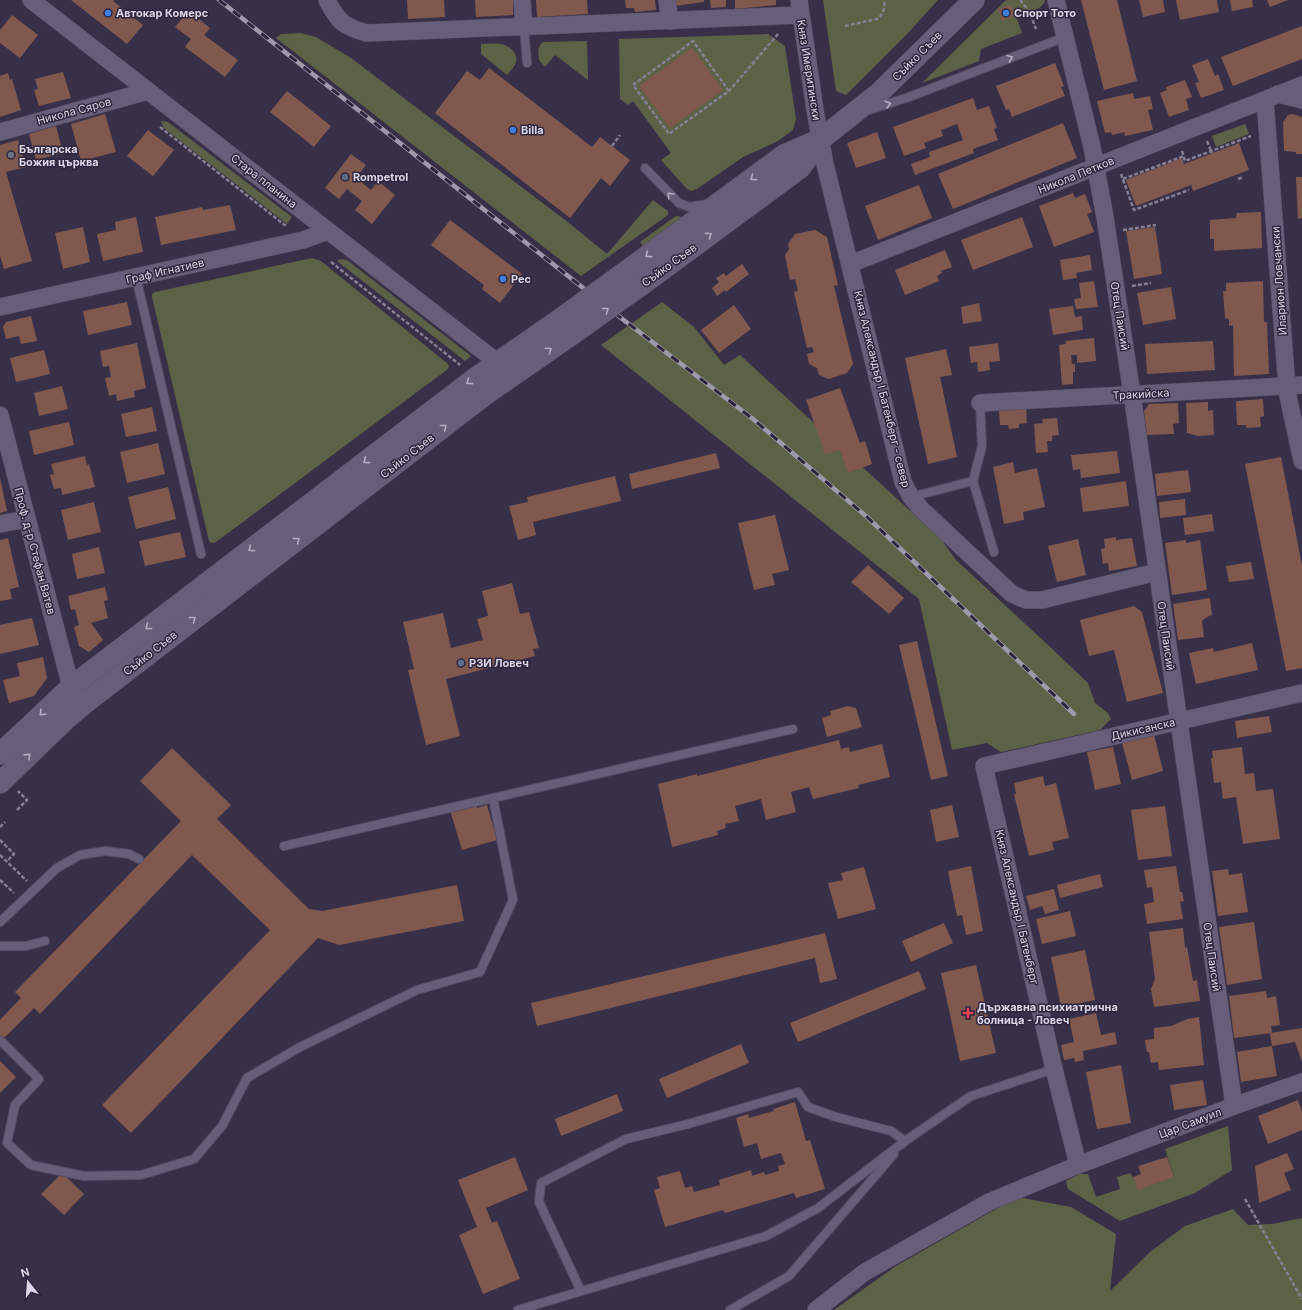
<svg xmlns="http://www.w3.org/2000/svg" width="1302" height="1310" viewBox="0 0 1302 1310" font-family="Inter,sans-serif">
<rect width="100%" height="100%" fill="#383048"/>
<g fill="#5c6245">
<polygon points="823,0 938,0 908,33 846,95 836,91"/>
<path d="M1006,0h39c-3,11 -19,13 -29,16l6,17 -41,16 -2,12 -57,22z"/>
<polygon points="301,33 316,37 351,58 569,223 607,254 653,200 668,211 668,215 581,276 276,38 281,34"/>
<polygon points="768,34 785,46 796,119 793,130 778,141 743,157 697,189 691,191 686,188 661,160 671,153 633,101 628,105 620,99 619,39"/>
<path d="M587,41l1,39 -33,-25 -10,12 -6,-7c-1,-7 -2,-15 5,-18z"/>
<path d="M481,44c6,0 13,-1 19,0 8,1 18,8 16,17 0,5 -6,10 -9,14l-26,-21z"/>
<polygon points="161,121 168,122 292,217 287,224 164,128"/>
<polygon points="1245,124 1249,134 1216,147 1212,136"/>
<polygon points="676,216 682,217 643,246 640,242"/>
<polygon points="312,258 321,261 448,364 449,366 448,369 216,542 212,543 209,541 152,297 152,294 155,292"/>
<polygon points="340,259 347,260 471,356 465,361 337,261"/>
<polygon points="662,302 694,327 724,365 740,355 941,539 956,560 1047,644 1088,683 1095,703 1108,713 1111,719 1100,730 1001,752 987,743 952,750 919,599 601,345"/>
<polygon points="1228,1126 1232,1170 1195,1193 1120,1221 1068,1189 1066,1181 1079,1174 1088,1174 1096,1197 1120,1189 1117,1177 1130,1173 1133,1177 1138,1189 1174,1177 1165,1149"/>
<polygon points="1017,1197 1071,1207 1116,1234 1110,1291 1150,1252 1185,1226 1233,1209 1248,1225 1272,1224 1302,1218 1302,1310 834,1310 896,1266"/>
</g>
<g fill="#81584e">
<polygon points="71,0 114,0 113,1 143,25 127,44"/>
<polygon points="407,0 444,0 445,17 408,19"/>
<polygon points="475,0 513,0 513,15 476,17"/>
<polygon points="536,0 587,0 588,14 537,17"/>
<polygon points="625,0 655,0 656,10 635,12 634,8 626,8"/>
<polygon points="674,0 704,0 704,2 675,6"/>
<polygon points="710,0 726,0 726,7 711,8"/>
<polygon points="735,0 776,0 776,5 735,9"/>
<polygon points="1081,0 1117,0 1137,81 1104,90"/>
<polygon points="1139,0 1163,0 1165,12 1143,17"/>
<polygon points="1176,0 1217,0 1219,12 1180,20"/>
<polygon points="1230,0 1252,0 1253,7 1232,11"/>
<polygon points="1267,0 1288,0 1270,7"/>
<polygon points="1011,5 1015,16 1002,21 998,9"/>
<polygon points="189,11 210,28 204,35 238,60 225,77 185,47 191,39 175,27"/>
<polygon points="12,15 38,35 20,58 0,43 0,30"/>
<polygon points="1302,26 1302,59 1233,86 1221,57"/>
<polygon points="692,48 723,90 670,128 639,86"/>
<polygon points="1208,59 1215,76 1218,74 1224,90 1201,98 1195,83 1199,82 1192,65"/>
<polygon points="1055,63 1064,86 1061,87 1065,96 1012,117 1009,109 1006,110 996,86"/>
<polygon points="489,68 592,147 600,137 630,160 610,186 601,178 570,218 435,113 467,71 480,80"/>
<polygon points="63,72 71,98 39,106 34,90 38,89 35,79"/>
<polygon points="8,73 10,80 12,79 21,110 0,117 0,76"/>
<polygon points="1185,80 1192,97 1186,99 1189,110 1169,117 1160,93 1167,90 1166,87"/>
<polygon points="287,91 331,126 314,147 270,112"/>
<polygon points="1133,93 1134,99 1150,96 1153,109 1148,110 1153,130 1125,136 1124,132 1112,135 1111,132 1105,133 1097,101"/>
<polygon points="973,98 977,110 989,106 997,128 994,129 998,140 973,149 974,153 915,175 911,164 930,157 929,152 963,140 957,124 941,130 943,136 924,143 926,148 904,156 893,127"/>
<polygon points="105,114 116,152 81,161 71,124"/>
<polygon points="1293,114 1302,117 1302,154 1296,154 1296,152 1284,151 1283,122 1288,115"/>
<polygon points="1063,123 1077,158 953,209 938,174"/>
<polygon points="56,126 63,153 36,160 29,134"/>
<polygon points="148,130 174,150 153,176 127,156"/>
<polygon points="877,132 886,158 856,168 847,143"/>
<polygon points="18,140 26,167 6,172 32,261 4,269 0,256 0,145"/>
<polygon points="1239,143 1249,170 1193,191 1191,185 1136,206 1126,180 1182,158 1184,164"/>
<polygon points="351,154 366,165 356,178 371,190 378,181 395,195 372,224 355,210 362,201 347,189 339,199 325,188"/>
<polygon points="1296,177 1302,177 1302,218 1298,219"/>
<polygon points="919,185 932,218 878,240 865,206"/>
<polygon points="1073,193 1075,198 1085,194 1092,212 1087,214 1094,232 1054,247 1039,206"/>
<polygon points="230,205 236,230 161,245 155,217 202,207 203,210"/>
<polygon points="1261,212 1262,248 1214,251 1214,239 1210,239 1210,220 1236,218 1237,213"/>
<polygon points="136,217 143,252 103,261 97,234 116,230 115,222"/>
<polygon points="1022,217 1033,247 973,270 961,240"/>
<polygon points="450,220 522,274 500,303 482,289 484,285 431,245"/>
<polygon points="83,227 90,262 63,269 55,233"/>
<polygon points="1155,227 1162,274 1134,279 1126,231"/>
<polygon points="815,230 827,237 838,285 834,286 853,364 847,373 829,379 819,375 817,368 809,364 807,354 814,352 812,347 807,348 794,292 798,291 795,279 790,280 785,255 789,249 788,244 795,234"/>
<polygon points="945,250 952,267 941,271 942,273 937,276 939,281 905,295 895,270"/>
<polygon points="1090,255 1092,270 1076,273 1077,278 1063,280 1060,260"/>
<polygon points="742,264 749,274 726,292 725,290 717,296 712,288 719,282 716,278 724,273 726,276"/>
<polygon points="1094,281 1098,307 1076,309 1074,299 1081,298 1079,283"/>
<polygon points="1263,281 1264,322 1267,322 1269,374 1234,376 1233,325 1229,326 1229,319 1225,318 1223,291 1226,291 1226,283"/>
<polygon points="1171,287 1176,319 1143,325 1137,293"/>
<polygon points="127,302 132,325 88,335 83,311"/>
<polygon points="979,303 982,321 963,324 961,307"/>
<polygon points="734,305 751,329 719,353 701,330"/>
<polygon points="1073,306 1075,317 1082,316 1083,330 1053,335 1049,309"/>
<polygon points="31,316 37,341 21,344 19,336 6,339 3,327 6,322"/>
<polygon points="1094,338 1096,361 1077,363 1077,355 1071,355 1072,364 1075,364 1075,372 1073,372 1073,384 1062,385 1059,345 1066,344 1065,341"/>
<polygon points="1213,341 1215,370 1147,374 1145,344"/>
<polygon points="137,343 146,388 134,391 135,397 117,401 116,394 109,396 105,378 111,377 109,366 103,367 100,351"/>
<polygon points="998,343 1000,361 989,362 990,370 978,372 977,362 971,363 969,347"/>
<polygon points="946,349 952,375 940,377 957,457 928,464 905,358"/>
<polygon points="44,350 50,374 16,382 10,358"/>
<polygon points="62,386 68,409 39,416 34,393"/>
<polygon points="840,388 860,443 865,441 872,464 848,473 840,450 825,454 806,400"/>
<polygon points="1263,399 1264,416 1260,417 1261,427 1246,428 1246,425 1237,425 1236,401"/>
<polygon points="1208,402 1208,411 1213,410 1214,435 1198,436 1187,433 1186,403"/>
<polygon points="1178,403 1179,423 1173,424 1174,434 1147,435 1144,411 1149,404"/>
<polygon points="152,407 157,431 126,437 121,414"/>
<polygon points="1026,409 1027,423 1019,424 1019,428 1009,429 1008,425 1000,425 999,410"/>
<polygon points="1057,418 1059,435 1052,436 1052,441 1047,441 1048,452 1036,453 1034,424 1043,423 1042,419"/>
<polygon points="69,422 74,445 34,455 29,431"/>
<polygon points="158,443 165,474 127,483 120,452"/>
<polygon points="1117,451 1120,473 1081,478 1080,469 1073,470 1071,455"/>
<polygon points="716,453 720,468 632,489 629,474"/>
<polygon points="85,456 87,465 89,464 95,487 62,495 61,488 54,489 50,475 54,474 51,464"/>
<polygon points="1281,457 1302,565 1302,668 1286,671 1245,464"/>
<polygon points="1013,462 1015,473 1037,468 1045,507 1023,512 1024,520 1004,524 993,467"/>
<polygon points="1188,470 1191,492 1157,496 1155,474"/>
<polygon points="615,476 621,501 533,522 536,535 518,540 509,506 528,502 527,497"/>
<polygon points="0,478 7,511 0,513"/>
<polygon points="1126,481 1129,506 1083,512 1080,488"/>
<polygon points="168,487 176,519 136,529 128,497"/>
<polygon points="1185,499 1186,515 1160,518 1159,502"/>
<polygon points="94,502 101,532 68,540 61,510"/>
<polygon points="1212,514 1214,531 1185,535 1183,518"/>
<polygon points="775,515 789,570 772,574 775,585 754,590 738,523"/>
<polygon points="180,532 186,557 145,566 139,541"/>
<polygon points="1116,537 1116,540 1132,538 1137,566 1109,571 1108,563 1103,564 1101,549 1105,548 1104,539"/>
<polygon points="8,538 19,587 10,589 12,599 0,601 0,540"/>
<polygon points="1078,539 1086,575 1057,582 1048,546"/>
<polygon points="1186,540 1186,543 1200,540 1207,590 1172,595 1165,543"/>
<polygon points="99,547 105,573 77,579 72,554"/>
<polygon points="1251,562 1254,579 1229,582 1226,566"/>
<polygon points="868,565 904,598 889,614 851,582"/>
<polygon points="512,583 520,614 529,612 539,648 533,649 535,656 446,679 460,736 426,745 408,670 414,669 403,622 443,613 451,648 483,640 477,619 488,616 482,591"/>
<polygon points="105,587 108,600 104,601 108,618 91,623 103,640 89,652 79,646 74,627 79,625 75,609 71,610 68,596"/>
<polygon points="1210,598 1212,615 1207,617 1202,621 1204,637 1178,640 1173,604"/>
<polygon points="1134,606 1142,612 1163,693 1127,702 1114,650 1089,656 1080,620"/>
<polygon points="32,618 39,645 0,654 0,625"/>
<polygon points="917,641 948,776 931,780 899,645"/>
<polygon points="1252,643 1258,670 1196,684 1189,653 1213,648 1214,652"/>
<polygon points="43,657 47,678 34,696 9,703 3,680 20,676 17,663"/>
<polygon points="848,706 856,708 862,727 827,737 822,718 831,715 830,711"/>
<polygon points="1269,716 1272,732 1237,738 1235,721"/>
<polygon points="1154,735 1163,771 1132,780 1122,743"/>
<polygon points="839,740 841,749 849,747 850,752 882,744 890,777 858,785 859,788 813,799 809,787 791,792 796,812 766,820 761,799 735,806 739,821 725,824 726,828 717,831 718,835 672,847 658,784 697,774 697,776"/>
<polygon points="1113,747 1121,784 1095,790 1087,752"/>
<polygon points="1242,747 1245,774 1254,773 1256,791 1273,789 1280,839 1243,844 1236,797 1223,799 1221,782 1214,783 1211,758 1213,758 1212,751"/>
<polygon points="172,748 231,805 217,819 309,909 322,911 457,885 464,921 339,945 318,938 131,1133 102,1105 270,930 192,855 40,1014 34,1008 0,1042 0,1020 21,998 15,992 181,821 140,781"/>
<polygon points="1043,776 1045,786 1056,783 1069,838 1052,842 1054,850 1029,856 1014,794 1016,794 1014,783"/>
<polygon points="476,803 477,808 487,805 497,840 462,850 450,810"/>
<polygon points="952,805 959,837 936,842 930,810"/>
<polygon points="1165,806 1172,856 1138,860 1131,810"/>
<polygon points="971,866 983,931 966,935 962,915 957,916 948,871"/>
<polygon points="1176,866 1180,892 1182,892 1184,901 1180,902 1183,919 1147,924 1144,904 1154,902 1152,887 1147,888 1144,870"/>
<polygon points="864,867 876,909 838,919 828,883 843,880 841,873"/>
<polygon points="1228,869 1229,875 1242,873 1248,912 1218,916 1212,871"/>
<polygon points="1100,874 1103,887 1060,898 1057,885"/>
<polygon points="1054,889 1059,910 1045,914 1042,906 1030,910 1026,896"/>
<polygon points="1070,911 1076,936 1042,944 1036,919"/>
<polygon points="1254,922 1262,979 1227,985 1219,927"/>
<polygon points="944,923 953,943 911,962 902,941"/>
<polygon points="1183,928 1185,948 1187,947 1193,981 1197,980 1200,1001 1154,1007 1151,989 1155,979 1149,932"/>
<polygon points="825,933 837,979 820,983 815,958 537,1026 531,1003"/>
<polygon points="1085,950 1095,1000 1061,1007 1051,957"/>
<polygon points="976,965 996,1053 960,1061 941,973"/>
<polygon points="919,971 926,989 798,1042 790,1023"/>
<polygon points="1266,991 1267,998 1276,996 1280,1025 1271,1026 1272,1033 1234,1038 1229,996"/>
<polygon points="1096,1013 1101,1035 1115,1032 1117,1044 1083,1051 1084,1060 1075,1062 1074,1058 1064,1060 1061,1045 1074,1042 1069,1019"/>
<polygon points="1199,1017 1204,1065 1159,1070 1158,1062 1151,1063 1149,1052 1147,1052 1145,1040 1154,1039 1154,1028 1171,1026 1187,1019"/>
<polygon points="1302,1028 1302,1062 1295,1042 1272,1046 1277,1076 1241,1082 1237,1052 1272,1046 1270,1033"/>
<polygon points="741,1044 749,1063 667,1098 659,1079"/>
<polygon points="0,1061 16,1077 0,1093"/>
<polygon points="1121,1065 1131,1123 1097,1129 1086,1072"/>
<polygon points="1203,1080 1207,1105 1174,1110 1170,1085"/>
<polygon points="617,1094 623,1111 561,1136 555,1119"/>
<polygon points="1298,1100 1302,1112 1302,1130 1268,1144 1258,1116"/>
<polygon points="795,1102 806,1141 810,1140 825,1189 796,1198 794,1193 725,1213 723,1210 665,1227 654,1190 660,1188 657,1177 680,1171 685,1188 692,1186 694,1192 720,1185 719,1180 751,1170 752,1176 764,1172 765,1175 779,1171 778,1166 785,1164 781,1153 761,1159 757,1143 744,1147 736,1118 748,1114 749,1118 774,1111 773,1109"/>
<polygon points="1287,1153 1294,1169 1284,1173 1291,1190 1259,1203 1255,1166"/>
<polygon points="515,1157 528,1190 486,1208 492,1223 497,1221 520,1279 483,1294 459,1235 477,1227 458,1180"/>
<polygon points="1167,1157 1174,1177 1138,1190 1133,1177 1141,1174 1138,1166"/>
<polygon points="62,1173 84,1194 64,1215 41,1194"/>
</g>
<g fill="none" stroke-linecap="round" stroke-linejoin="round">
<defs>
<g id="service">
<polyline points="524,27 527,63"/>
<polyline points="869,110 909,97 1065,37"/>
<polyline points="645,168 679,203 689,207 708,204"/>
<polyline points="136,277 201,554"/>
<polyline points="980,403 982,446 973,481 994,552"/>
<polyline points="911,497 973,481"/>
<polyline points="284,846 793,729"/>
<polyline points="0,922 57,868 80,855 105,851 129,854 139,859"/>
<polyline points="0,946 26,946 45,941"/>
<polyline points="1,1041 39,1079 15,1105 7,1143 31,1165 84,1176 141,1175 194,1159 222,1126 247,1078 300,1047 417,990 480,972 513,900 493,798"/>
<polyline points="901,1145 905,1141 971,1096 1054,1069"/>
<polyline points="518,1310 766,1236 818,1208 905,1141 891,1131 836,1117 808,1107 798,1092 688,1124 626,1139 541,1183 539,1202 581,1291"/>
<polyline points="730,1310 789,1276 894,1154"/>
</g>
<g id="minor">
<polyline points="31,0 497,362 504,372"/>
<path d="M327,0c11,22 17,27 40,33l434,-18"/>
<polyline points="522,0 524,27"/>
<polyline points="667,0 670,21"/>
<polyline points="799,0 815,110 825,164 903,482 911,497 921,509 1012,594 1026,600 1042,600 1157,572"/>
<polyline points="1056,0 1092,147 1105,217 1132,394 1234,1106"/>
<polyline points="1278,94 1302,100"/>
<polyline points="1265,100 1286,375 1288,396 1302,461"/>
<polyline points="0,132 148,91"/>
<polyline points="850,264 1302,85"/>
<polyline points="0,307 303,240 328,231"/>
<polyline points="980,403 1302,385"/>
<polyline points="0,415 71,687 78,695"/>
<polyline points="0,524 27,519"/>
<polyline points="1078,1165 1054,1069 984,766 1302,693"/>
<polyline points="816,1310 865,1272 989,1202 1078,1165 1234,1106 1302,1082"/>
</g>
<g id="tertiary">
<polyline points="628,270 784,155 821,139 878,94 974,0"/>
<polyline points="644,283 800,168 821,139"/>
<polyline points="0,754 71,687 474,379 559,320"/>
<polyline points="0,783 66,719 85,703 486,394 574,333"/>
</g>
</defs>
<use href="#service" stroke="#544d62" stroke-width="10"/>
<use href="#minor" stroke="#544d62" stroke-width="18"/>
<use href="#tertiary" stroke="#544d62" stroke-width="22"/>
<g stroke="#868094" stroke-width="2.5" stroke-dasharray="4 2" stroke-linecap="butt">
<polyline points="1020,0 1029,11 1036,29"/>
<path d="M845,26l32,-7c7,-4 7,-12 8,-19"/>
<polyline points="729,91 693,41 633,85 669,134 729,91 778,34"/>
<polyline points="160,127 286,226"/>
<polyline points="1207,141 1212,153"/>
<polyline points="612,146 620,135"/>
<polyline points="1182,151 1185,161 1251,136"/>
<polyline points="1121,174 1134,210 1189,190"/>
<polyline points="1123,179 1184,156"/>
<polyline points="1238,179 1243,177"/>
<polyline points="1123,230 1156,225"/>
<polyline points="331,262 460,365"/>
<polyline points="1132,286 1151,283"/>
<polyline points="17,810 27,800 18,791"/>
<polyline points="0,827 5,822"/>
<polyline points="0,840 14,854 7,861"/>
<polyline points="0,855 27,881"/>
<polyline points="0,880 14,893"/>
<polyline points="1245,1199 1302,1299"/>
</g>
<use href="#service" stroke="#675f7a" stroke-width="8"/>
<use href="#minor" stroke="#675f7a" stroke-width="17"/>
<use href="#tertiary" stroke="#675f7a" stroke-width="21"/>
<defs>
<polyline id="rail" points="219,0 625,321 753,419 867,517 1074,714"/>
</defs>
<use href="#rail" stroke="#9f99ac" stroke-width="4.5"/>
<use href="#rail" stroke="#2e263e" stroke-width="3" stroke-dasharray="9" stroke-linecap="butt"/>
<defs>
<g id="tertiary-bridge">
<polyline points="559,320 628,270"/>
<polyline points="574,333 644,283"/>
</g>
</defs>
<use href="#tertiary-bridge" stroke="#544d62" stroke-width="22" stroke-linecap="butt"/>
<use href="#tertiary-bridge" stroke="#675f7a" stroke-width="21"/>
</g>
<defs><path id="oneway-chevron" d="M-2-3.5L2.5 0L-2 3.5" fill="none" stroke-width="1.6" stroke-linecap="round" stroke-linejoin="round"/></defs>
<g stroke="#b2adc0">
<use href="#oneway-chevron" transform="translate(1010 58) rotate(-21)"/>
<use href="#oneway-chevron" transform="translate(888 104) rotate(-18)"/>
<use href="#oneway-chevron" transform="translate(753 178) rotate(144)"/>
<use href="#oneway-chevron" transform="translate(670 195) rotate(-133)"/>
<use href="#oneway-chevron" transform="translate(709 235) rotate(-36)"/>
<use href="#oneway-chevron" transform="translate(648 255) rotate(143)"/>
<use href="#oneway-chevron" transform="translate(606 310) rotate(-36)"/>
<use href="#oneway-chevron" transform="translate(549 350) rotate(-35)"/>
<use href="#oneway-chevron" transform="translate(469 382) rotate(143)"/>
<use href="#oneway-chevron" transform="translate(444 427) rotate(-38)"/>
<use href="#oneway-chevron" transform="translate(366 461) rotate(143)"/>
<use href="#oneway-chevron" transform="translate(297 540) rotate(-38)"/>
<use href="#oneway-chevron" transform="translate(251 549) rotate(143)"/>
<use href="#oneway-chevron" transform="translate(193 619) rotate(-38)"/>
<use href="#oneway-chevron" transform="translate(148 627) rotate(143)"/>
<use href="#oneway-chevron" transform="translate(42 713) rotate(136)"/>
<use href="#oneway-chevron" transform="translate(28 756) rotate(-44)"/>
</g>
<g fill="#3f7fe0" stroke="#2e263e" stroke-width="1.5">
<circle cx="108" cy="13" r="4"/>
<circle cx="1006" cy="13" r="4"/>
<circle cx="513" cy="130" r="4"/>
<circle cx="503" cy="279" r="4"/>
</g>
<circle fill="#6b7280" stroke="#2e263e" stroke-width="1.5" cx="11" cy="155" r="4"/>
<g fill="#5c6f8a" stroke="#2e263e" stroke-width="1.5">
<circle cx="345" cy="177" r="4"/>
<circle cx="461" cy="663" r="4"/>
</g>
<path fill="#e0444e" stroke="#2e263e" stroke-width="1.5" d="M966 1007h4v4h4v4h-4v4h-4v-4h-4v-4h4z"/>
<g text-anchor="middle" stroke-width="3" stroke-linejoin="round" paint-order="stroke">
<g font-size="11" font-weight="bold" fill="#dbd7e6" stroke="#2e263e" text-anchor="start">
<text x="116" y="17">Автокар Комерс</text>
<text x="1014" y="17">Спорт Тото</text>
<text x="521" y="134">Billa</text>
<text x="19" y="153">Българска<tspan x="19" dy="13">Божия църква</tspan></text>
<text x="353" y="181">Rompetrol</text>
<text x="511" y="283">Рес</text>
<text x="469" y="667">РЗИ Ловеч</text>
<text x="977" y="1011">Държавна психиатрична<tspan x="977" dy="13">болница - Ловеч</tspan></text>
</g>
<g font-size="11" fill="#dbd7e6" stroke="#2e263e">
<text transform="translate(917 56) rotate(-45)" y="4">Съйко Съев</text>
<text transform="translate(809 70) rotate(81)" y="4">Княз Имеритински</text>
<text transform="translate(74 111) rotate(-15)" y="4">Никола Сяров</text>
<text transform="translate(1076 175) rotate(-22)" y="4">Никола Петков</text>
<text transform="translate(264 181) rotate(38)" y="4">Стара планина</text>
<text transform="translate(669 265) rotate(-36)" y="4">Съйко Съев</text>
<text transform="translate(165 271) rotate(-13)" y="4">Граф Игнатиев</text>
<text transform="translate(1279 281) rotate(-94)" y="4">Иларион Ловчански</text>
<text transform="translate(1120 316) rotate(81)" y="4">Отец Паисий</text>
<text transform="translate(882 389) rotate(76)" y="4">Княз Александър I Батенберг - север</text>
<text transform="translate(1141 394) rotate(-3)" y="4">Тракийска</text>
<text transform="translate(407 456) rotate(-38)" y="4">Съйко Съев</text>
<text transform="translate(35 551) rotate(75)" y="4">Проф. д-р Стефан Ватев</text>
<text transform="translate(1166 636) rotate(82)" y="4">Отец Паисий</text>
<text transform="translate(150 653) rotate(-38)" y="4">Съйко Съев</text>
<text transform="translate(1143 729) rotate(-13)" y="4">Дикисанска</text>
<text transform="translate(1017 907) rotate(77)" y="4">Княз Александър I Батенберг</text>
<text transform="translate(1212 957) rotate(82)" y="4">Отец Паисий</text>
<text transform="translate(1190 1123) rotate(-21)" y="4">Цар Самуил</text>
</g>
</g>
<g transform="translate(28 1282) rotate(343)" stroke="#2e263e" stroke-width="3" paint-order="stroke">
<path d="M0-3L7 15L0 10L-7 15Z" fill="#dbd7e6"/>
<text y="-6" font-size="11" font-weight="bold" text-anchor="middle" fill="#dbd7e6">N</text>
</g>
</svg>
